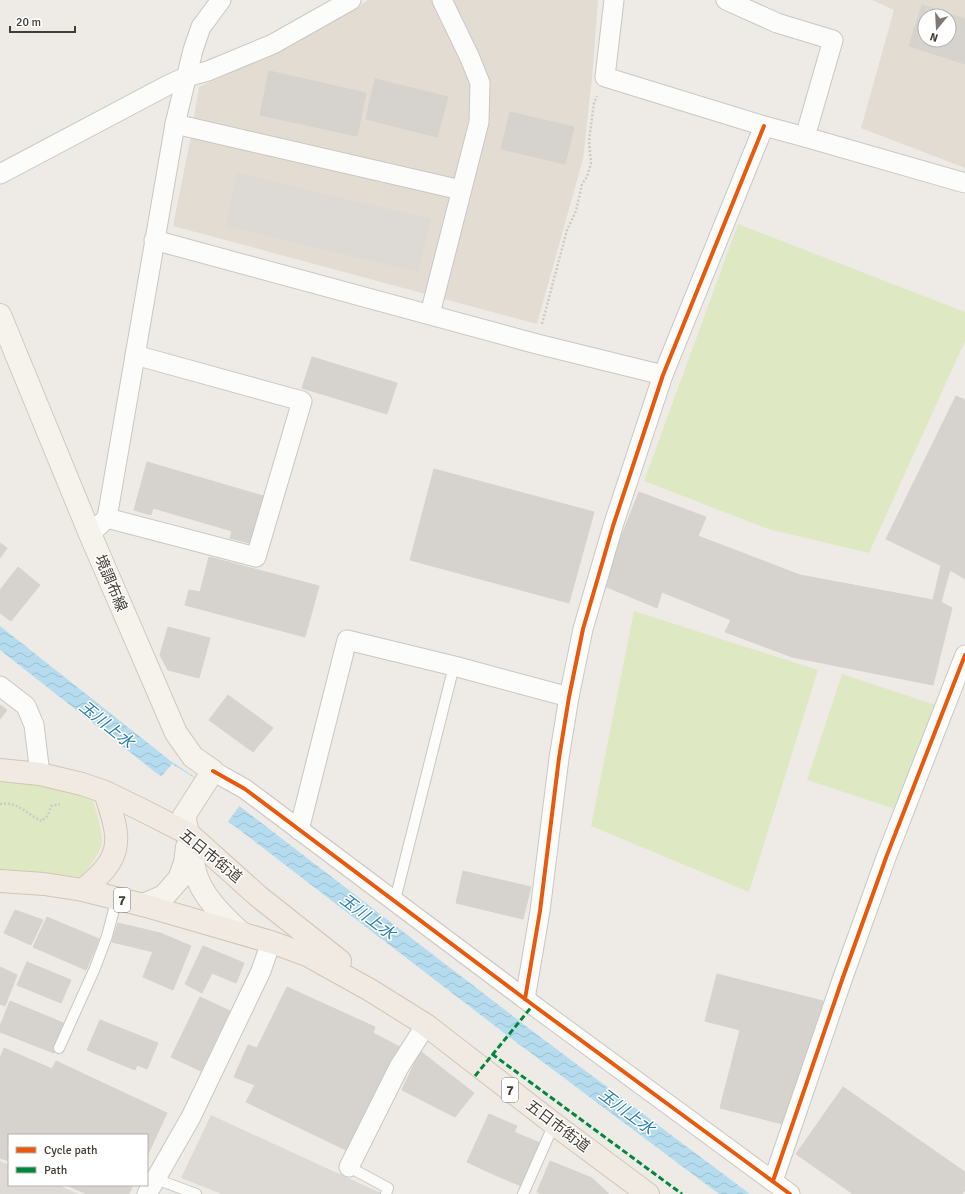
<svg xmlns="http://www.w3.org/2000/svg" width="965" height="1194" viewBox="0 0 965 1194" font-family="Signika,'Noto Sans JP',sans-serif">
<defs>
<pattern id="water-waves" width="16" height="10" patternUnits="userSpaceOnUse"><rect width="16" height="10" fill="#b5dcee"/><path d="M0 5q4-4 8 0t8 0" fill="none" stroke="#9dbecd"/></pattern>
</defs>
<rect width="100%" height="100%" fill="#eeebe6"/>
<g fill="#e3dcd3" fill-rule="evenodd">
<polygon points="368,0 598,0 592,78 583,159 537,324 173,226 190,141 199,87 281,50 339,18"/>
<path d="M872,0h93v168l-104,-40 33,-118zM925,16h24v24h-24z"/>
</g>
<g fill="#dee9c4">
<polygon points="738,224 965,312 965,341 869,553 768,529 644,481"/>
<polygon points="634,611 818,670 749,892 591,826"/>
<polygon points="842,674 936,705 901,811 807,780"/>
<path d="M0,781l90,9c3,12 13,41 12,52 -1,10 -14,26 -20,35l-82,-6z"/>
</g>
<g fill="#dddad6">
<polygon points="237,173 431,219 418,272 225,226"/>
<polygon points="211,1115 383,1194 222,1194 181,1178"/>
<polygon points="0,1161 9,1165 9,1185 58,1185 79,1194 0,1194"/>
</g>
<polygon fill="url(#water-waves)" points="0,626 172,762 242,808 531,1030 750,1194 719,1194 508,1036 237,828 155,772 0,650"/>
<polygon fill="#eeebe6" points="172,764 240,805 227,823 160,778"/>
<g fill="#d6d2cd" stroke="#d6d2cc" fill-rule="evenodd">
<path d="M922,5l43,14v45l-56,-18zM925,16h24v24h-24z"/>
<polygon points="269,71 366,93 357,136 260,115"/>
<polygon points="375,79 448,97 437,137 366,119"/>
<polygon points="510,112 574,127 565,164 501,149"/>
<polygon points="312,357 397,383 387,414 302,388"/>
<polygon points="956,396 965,400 965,579 950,570 886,539"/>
<polygon points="147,462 270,498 257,545 230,538 232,531 153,508 151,515 134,510"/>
<polygon points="434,469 594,512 569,603 410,560"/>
<polygon points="639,492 706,517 698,536 800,575 933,600 941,602 952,608 933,685 792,657 725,632 731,620 662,592 657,608 602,585"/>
<polygon points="0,543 7,548 0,558"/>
<polygon points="209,557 319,586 305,637 185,605 189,590 200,592"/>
<polygon points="941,565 950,570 941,602 933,600"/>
<polygon points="18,567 40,585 11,621 0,613 0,590"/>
<polygon points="168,627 210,638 199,678 168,670 160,655"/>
<polygon points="228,695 273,728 253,752 209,720"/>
<polygon points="0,705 7,710 0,719"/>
<polygon points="463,871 531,887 523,919 456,903"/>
<polygon points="15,910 43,920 31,945 4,933"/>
<polygon points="47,917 99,939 86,970 33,947"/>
<polygon points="118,923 160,933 154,952 112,942"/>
<polygon points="160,933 191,946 173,990 143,977"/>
<polygon points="203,946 244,963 236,983 212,973 202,993 185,984"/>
<polygon points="27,962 71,980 61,1003 17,985"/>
<polygon points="0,967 17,975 5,1006 0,1004"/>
<polygon points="717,974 823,1001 790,1126 720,1108 740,1030 705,1021"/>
<polygon points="287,987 375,1027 373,1033 400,1047 348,1151 246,1102 255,1085 234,1077 248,1045 257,1048"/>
<polygon points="200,997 230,1011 201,1071 171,1057"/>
<polygon points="10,1001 66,1024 54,1053 0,1032 0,1026"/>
<polygon points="100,1020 158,1043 147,1069 137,1065 135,1070 87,1050"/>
<polygon points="4,1048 52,1069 56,1061 167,1113 147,1156 147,1135 9,1135 9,1161 0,1158 0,1058"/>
<polygon points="420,1051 474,1093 455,1117 402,1090"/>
<polygon points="843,1087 965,1172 965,1190 962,1194 853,1194 796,1154"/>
<polygon points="489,1114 517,1126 495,1175 467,1162"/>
<polygon points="514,1132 540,1143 521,1186 495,1175"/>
<polygon points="550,1161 592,1178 609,1194 542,1194 537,1192"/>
<polygon points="66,1185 133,1185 129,1194 87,1194"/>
</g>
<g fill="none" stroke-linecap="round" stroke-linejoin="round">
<defs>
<g id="service">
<polyline points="395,900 454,666"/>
<polyline points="59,1048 95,968 107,936 117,898"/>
<polyline points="349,1167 388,1188 386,1194"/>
<polyline points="156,1179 196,1194"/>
<polyline points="523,1194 554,1124"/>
</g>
<g id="minor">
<polyline points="614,0 605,77 764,126 805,137 965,183"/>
<polyline points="726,0 777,23 833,40 805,137"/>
<polyline points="175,124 461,190"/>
<polyline points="0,174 170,84 186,77 208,71 273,44 351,0"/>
<polyline points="154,240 537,344 663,375"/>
<polyline points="430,314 479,122 480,83 470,58 442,0"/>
<polyline points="107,518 256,557 302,401 135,355"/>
<polyline points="90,534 107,518 175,124 193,50 201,27 221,0"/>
<polyline points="0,686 26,706 34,725 40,774"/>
<polyline points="213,771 245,789 533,1005 790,1194"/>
<polyline points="299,830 347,640 454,666 569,697"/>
<polyline points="525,999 540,911 559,758 569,697 583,629 613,526 663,375 764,126"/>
<polyline points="349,1167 399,1067 426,1025"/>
<polyline points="773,1181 842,980 887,855 965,655"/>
<polyline points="147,1194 191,1117 261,971 271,942"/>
</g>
<g id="secondary">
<path d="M0,315l90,219 86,199 17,24 20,14 -29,45c5,18 6,37 11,55 6,25 29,46 46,62"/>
<polyline points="143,905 164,896 179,879 185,863 187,847"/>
</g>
<g id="primary">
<polyline points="0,770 40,774 82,784 105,792 142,810 189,834 258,896 340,961"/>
<polyline points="0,881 44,884 83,890 143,905 271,942 307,955 370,990 426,1025 554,1124 648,1194"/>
<path d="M83,890c14,-12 32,-27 33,-47 2,-16 -7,-36 -11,-51"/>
</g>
</defs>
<use href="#service" stroke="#cac7c2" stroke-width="12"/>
<use href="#minor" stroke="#cac7c2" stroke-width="21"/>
<use href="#secondary" stroke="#cfc9be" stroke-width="24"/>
<use href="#primary" stroke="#d1c6b3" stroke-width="24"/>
<g stroke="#cdcac6" stroke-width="2.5" stroke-dasharray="2 2" stroke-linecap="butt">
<polyline points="542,324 567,230 576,211 582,184 587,177 591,163 589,141 594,103 597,96"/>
<path d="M0,804c3,0 7,-1 10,0 12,2 21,13 32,17l6,-6 3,-9 9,-2"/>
</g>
<use href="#service" stroke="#fcfcfb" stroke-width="10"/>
<use href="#minor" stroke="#fcfcfb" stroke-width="19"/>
<use href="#secondary" stroke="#f6f3ed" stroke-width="22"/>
<use href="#primary" stroke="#f0eae2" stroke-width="22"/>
<g stroke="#00873e" stroke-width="3" stroke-dasharray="6 3" stroke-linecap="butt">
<polyline points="492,1054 682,1194"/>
<polyline points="475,1076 533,1005"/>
</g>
<defs>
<g id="cycleway">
<polyline points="213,771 245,789 533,1005 790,1194"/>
<polyline points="525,999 540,911 559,758 569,697 583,629 613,526 663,375 764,126"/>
<polyline points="773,1181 842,980 887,855 965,655"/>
</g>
</defs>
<use href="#cycleway" stroke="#fff" stroke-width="6"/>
<use href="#cycleway" stroke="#e8590c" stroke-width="4"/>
</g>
<g text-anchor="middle" stroke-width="3" stroke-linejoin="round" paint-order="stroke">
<g fill="#fff" stroke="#7c7670" stroke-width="1">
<rect x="114" y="888" width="16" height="24" rx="3"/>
<rect x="502" y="1078" width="16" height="24" rx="3"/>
</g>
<g font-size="14" font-weight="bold" fill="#443c33">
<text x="122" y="905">7</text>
<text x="510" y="1095">7</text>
</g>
<g font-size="15" fill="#443c33" stroke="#fff">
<text transform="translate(111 583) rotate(67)" y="5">境調布線</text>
<text transform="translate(211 856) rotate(39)" y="5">五日市街道</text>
<text transform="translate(558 1126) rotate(37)" y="5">五日市街道</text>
</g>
<g font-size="16" font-style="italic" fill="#297eaa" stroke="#fff">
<text transform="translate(107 724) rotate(39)" y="6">玉川上水</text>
<text transform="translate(368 916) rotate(37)" y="6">玉川上水</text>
<text transform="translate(627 1111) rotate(37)" y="6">玉川上水</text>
</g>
</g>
<rect x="8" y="1134" width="140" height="52" fill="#ffffff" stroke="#b4b1ad"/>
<rect x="16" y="1147" width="20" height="6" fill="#e8590c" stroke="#b4b1ad"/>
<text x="44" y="1154" font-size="12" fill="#443c33">Cycle path</text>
<rect x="16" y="1167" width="20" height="6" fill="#00873e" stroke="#b4b1ad"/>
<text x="44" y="1174" font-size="12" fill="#443c33">Path</text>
<g transform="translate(937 28) rotate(198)"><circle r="19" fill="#ffffff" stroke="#b4b1ad"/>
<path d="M0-3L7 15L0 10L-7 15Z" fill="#807972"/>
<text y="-6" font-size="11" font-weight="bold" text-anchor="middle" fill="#443c33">N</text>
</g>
<path d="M10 26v6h65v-6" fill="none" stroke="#443c33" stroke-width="2"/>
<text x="16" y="26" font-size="12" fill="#443c33" stroke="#ffffff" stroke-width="3" paint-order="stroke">20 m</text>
</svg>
